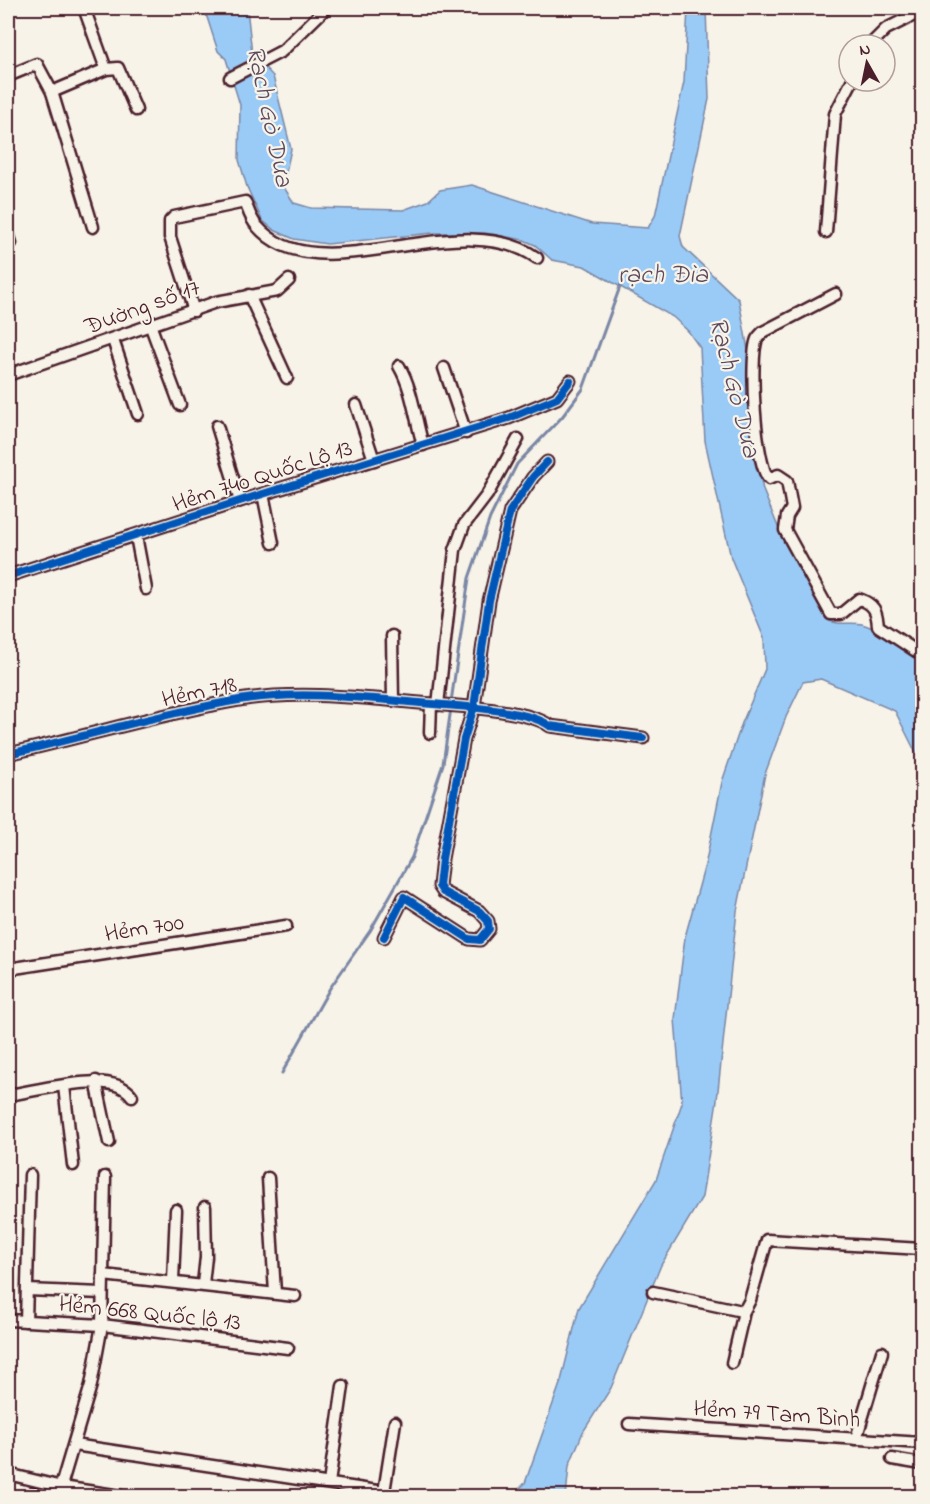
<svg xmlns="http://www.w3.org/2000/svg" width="930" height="1504" viewBox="0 0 930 1504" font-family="'Indie Flower',sans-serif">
<rect width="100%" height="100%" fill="#f7f3e8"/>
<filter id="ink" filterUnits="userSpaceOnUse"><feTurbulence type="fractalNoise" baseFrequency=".0167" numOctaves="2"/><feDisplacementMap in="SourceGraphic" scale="12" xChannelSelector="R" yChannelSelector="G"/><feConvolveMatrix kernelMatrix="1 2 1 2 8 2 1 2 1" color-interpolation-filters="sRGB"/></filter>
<g filter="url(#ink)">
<path fill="#9acbf6" stroke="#7a86a5" stroke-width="1.5" d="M204,8h43l5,46 21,22 18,73 -8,37 11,17 17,5 92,2 25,-9 12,-11 32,-5 120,39 56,4 7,-12 29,-134 4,-74h18l3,91 -29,137 3,11 56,53 9,50 1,72 14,68 22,54 41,75c13,8 23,2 36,5 19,5 45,28 60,40v101l-27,-54 -74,-32 -18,3 -17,35 -21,57 -28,137 -20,189 -15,97 -41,68 -50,123 -28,44 -14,34 -3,30h-60l8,-2 11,-11 36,-102 18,-73 77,-128 26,-77 -7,-84 10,-82 21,-76 16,-79 20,-59 23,-54 -1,-31 -33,-80 -26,-117 -5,-93 -12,-17 -15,-14 -89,-51 -32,-6 -17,-15 -11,-5 -39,-7h-52l-106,11 -33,-5 -20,-9 -12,-10 -15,-33 -8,-27 1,-55 -14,-46 -8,-8z"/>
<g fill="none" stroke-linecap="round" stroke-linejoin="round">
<g stroke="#7a86a5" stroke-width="3">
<polyline points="451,702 469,578 490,518 517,464 562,417 583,389 621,284"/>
<polyline points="282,1073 330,988 370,931 412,857 443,764 451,708"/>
</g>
<defs>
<g id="street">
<polyline points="84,8 106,69"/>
<polyline points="870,45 886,29 922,11"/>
<polyline points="8,76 37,64 52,92 93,227"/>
<polyline points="230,78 282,51 326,8"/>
<polyline points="52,92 106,69 118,68 136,110"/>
<polyline points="826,232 835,114 852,81"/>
<polyline points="8,233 11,243"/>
<path d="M836,294l-73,38c-1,1 -5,5 -6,7 -8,18 -2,126 12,140l9,-4 9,6 5,27 -5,8 -2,14 46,84h10l18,-15c15,5 18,12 19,27l44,29"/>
<polyline points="249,295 287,378"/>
<path d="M194,311l-24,-74v-16l4,-4 71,-15c3,7 6,18 12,24 60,71 201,-24 280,32"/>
<polyline points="151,327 180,405"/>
<polyline points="113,340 138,414"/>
<path d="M399,366c14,24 16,53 24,79"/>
<polyline points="444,368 466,433"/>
<polyline points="8,375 216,302 277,291 289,280"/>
<polyline points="356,405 374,460"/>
<polyline points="217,426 240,501"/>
<polyline points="263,494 273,543"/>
<polyline points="136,536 146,589"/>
<polyline points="8,576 240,501 509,418 557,398 570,381"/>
<polyline points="392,636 393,701"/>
<polyline points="438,705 455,550 464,525 487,495 518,439"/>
<polyline points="430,733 431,704"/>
<path d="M8,754c76,-17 154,-41 231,-54 67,-11 137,0 205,5 26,2 86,6 106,21l93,12"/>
<polyline points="384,937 404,897 469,939 480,940 489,929 488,921 479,911 443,892 439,886 442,859 464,739 474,707 489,601 510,511 533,477 547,462"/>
<polyline points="8,969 286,926"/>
<polyline points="96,1081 109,1142"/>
<polyline points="64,1086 73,1165"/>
<path d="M8,1095c30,-4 105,-27 124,1"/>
<polyline points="268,1178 275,1293"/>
<polyline points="103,1275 295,1296"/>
<polyline points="173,1281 176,1210"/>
<polyline points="203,1284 206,1257 205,1207"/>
<polyline points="27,1290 102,1293"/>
<polyline points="653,1292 742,1311 743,1316 732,1363"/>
<polyline points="743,1313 750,1300 767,1240 922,1249"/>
<polyline points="8,1320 102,1325 288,1348"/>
<polyline points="26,1321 30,1175"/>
<polyline points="629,1424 922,1443"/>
<polyline points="856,1439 882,1352"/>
<polyline points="74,1445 384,1492 395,1422"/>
<polyline points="892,1459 922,1464"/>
<polyline points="8,1474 62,1487 121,1496"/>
<polyline points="329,1483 343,1386"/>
<polyline points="58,1496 91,1385 102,1325 105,1177"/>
</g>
</defs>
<use href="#street" stroke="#4a1f2b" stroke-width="15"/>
<use href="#street" stroke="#f7f3e8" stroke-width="10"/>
<defs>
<g id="cycleway">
<polyline points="8,576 240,501 509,418 557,398 570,381"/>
<path d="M8,754c76,-17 154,-41 231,-54 67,-11 137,0 205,5 26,2 86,6 106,21l93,12"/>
<polyline points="384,937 404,897 469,939 480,940 489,929 488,921 479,911 443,892 439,886 442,859 464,739 474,707 489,601 510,511 533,477 547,462"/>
</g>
</defs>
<use href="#cycleway" stroke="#f7f3e8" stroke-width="11"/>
<use href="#cycleway" stroke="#0057b8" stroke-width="8"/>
</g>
</g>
<g text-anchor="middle" stroke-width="4.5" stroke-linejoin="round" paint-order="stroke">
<g font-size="24" fill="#4a1f2b" stroke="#f7f3e8">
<text transform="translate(142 306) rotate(-20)" y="8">Đường số 17</text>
<text transform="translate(262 475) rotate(-18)" y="8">Hẻm 740 Quốc Lộ 13</text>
<text transform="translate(199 691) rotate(-12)" y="8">Hẻm 718</text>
<text transform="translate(144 927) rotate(-9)" y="8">Hẻm 700</text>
<text transform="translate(150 1312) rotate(6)" y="8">Hẻm 668 Quốc lộ 13</text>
<text transform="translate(777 1413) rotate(4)" y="8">Hẻm 79 Tam Bình</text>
</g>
<g font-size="26" font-style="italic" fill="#5e4a5e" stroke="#f7f3e8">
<text transform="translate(271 116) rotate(78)" y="9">Rạch Gò Dưa</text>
<text x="663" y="282">rạch Đìa</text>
<text transform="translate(736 387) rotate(76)" y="9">Rạch Gò Dưa</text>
</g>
</g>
<rect width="930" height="1504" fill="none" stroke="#f7f3e8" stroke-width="30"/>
<rect x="15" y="15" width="900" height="1474" fill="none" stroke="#4a1f2b" stroke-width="2" filter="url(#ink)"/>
<g transform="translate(867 63) rotate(351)"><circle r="28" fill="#f7f3e8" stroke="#b29e9c" stroke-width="1.5"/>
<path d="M0-4.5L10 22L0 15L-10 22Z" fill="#4a1f2b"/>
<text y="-9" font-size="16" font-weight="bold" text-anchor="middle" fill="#4a1f2b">N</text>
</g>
</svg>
